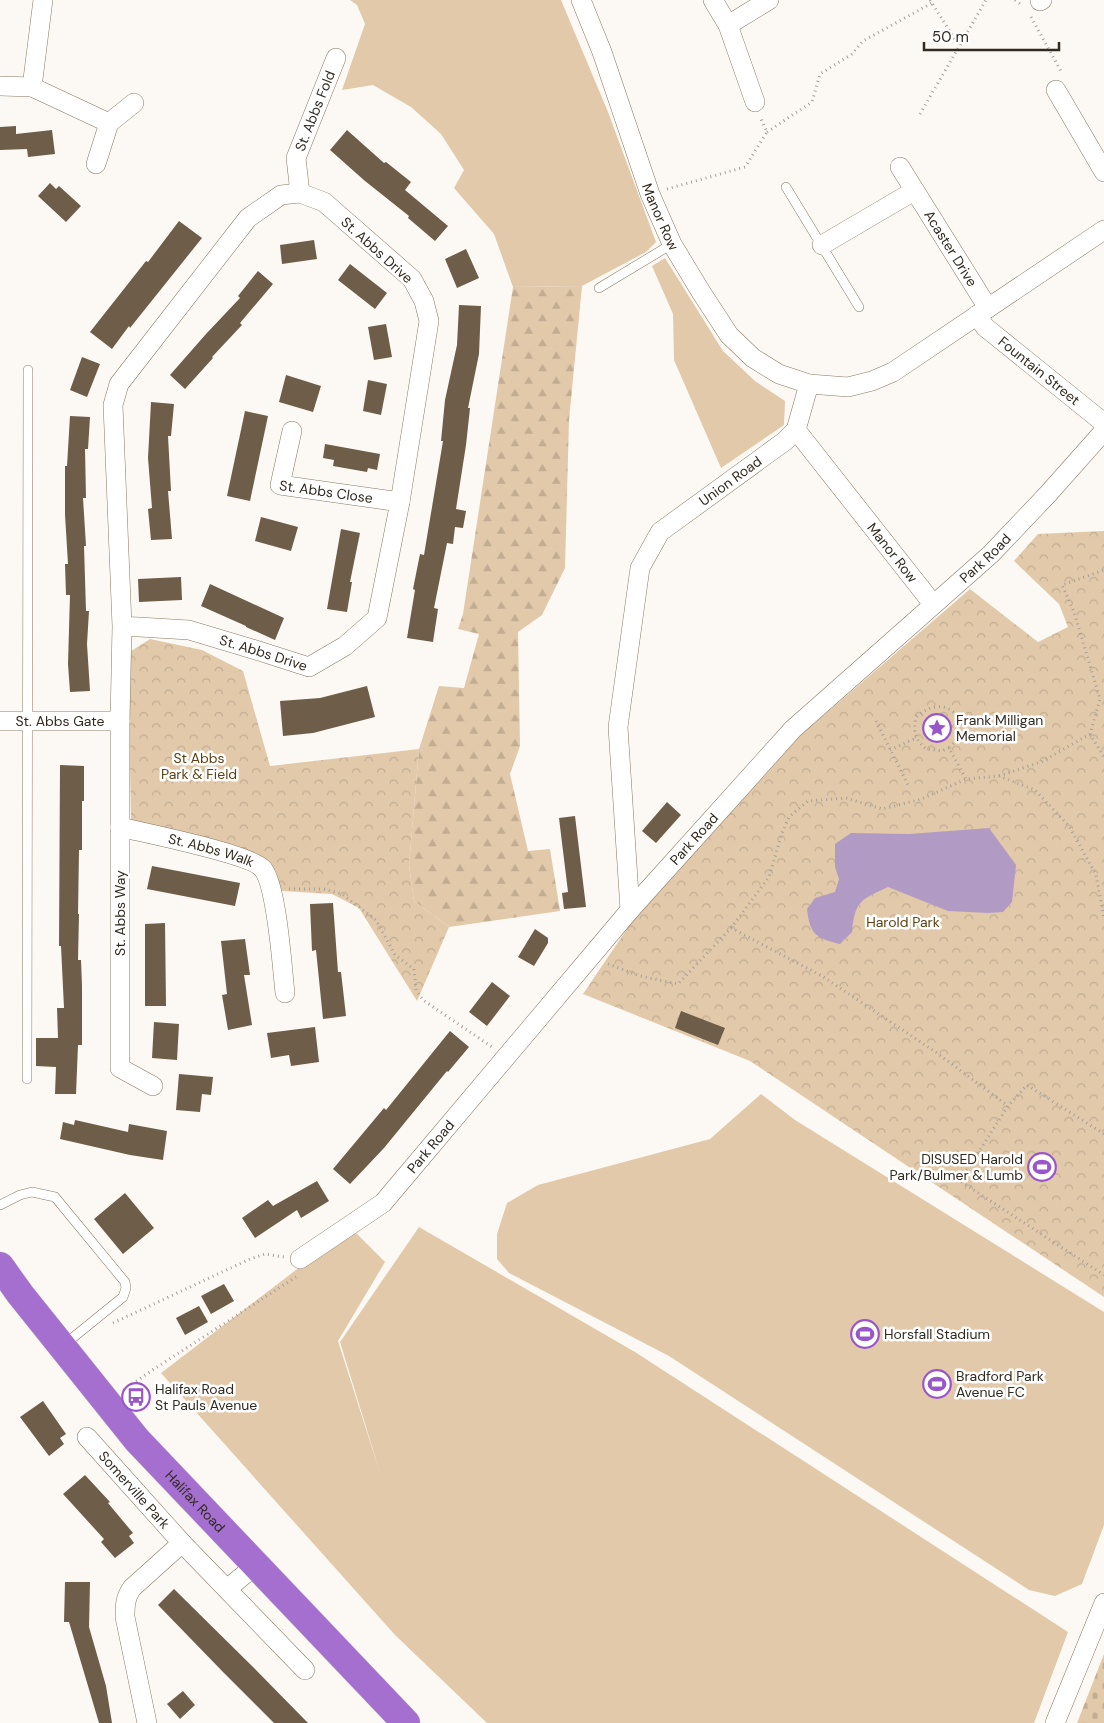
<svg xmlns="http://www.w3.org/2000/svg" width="1104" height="1723" viewBox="0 0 1104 1723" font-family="'DM Sans',sans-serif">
<defs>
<pattern id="forest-firs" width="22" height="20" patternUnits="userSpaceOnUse" patternTransform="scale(1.25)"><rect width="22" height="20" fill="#e2c9aa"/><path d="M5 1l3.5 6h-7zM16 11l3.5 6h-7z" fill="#c2ad92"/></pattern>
<pattern id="cemetery-stones" width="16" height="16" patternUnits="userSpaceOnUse" patternTransform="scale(1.25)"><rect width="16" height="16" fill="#e2c9aa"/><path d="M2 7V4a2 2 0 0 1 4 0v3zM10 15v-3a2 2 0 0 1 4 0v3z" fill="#c2ad92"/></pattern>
<pattern id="park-crowns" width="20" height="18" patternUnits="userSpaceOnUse" patternTransform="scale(1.25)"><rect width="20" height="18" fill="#e2c9aa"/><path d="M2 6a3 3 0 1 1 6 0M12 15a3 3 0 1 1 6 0" fill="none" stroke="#c2ad92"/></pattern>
</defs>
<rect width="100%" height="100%" fill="#fcf9f4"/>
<g fill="#e2c9aa">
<polygon points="350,0 561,0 608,112 656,242 646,252 582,286 513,287 494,234 454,188 464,170 441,134 411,107 373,85 342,90 365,24 357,5"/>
<polygon points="665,258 723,351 755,381 785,401 784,425 721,468 674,360 673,314 652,266"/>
<polygon points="761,1094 795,1120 1104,1312 1104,1525 1082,1584 1055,1596 1029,1590 669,1356 509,1273 497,1259 497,1234 507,1203 538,1185 710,1139"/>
<polygon points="419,1227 635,1352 1068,1632 1034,1723 487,1723 395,1635 161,1373 351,1228 385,1262 338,1341 381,1476 340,1342"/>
</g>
<polygon fill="url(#forest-firs)" points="582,286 569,420 565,568 542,615 518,632 520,746 510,774 528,851 550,849 560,911 449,927 414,901 409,865 419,749 439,686 464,688 479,634 458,629 463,614 513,287"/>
<polygon fill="url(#cemetery-stones)" points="1104,1654 1104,1723 1077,1723"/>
<g fill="url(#park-crowns)">
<polygon points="1104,531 1104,1297 750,1061 583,994 633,920 802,734 970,589 1038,642 1068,627 1059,604 1014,561 1038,534"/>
<polygon points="150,639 202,650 243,671 270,766 419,749 409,865 414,901 449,927 417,1001 359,908 332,894 282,891 272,868 251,851 131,820 128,653"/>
</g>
<path fill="#b19bc5" d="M989,828l27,37 -4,37 -9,10 -14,1 -41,-2 -60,-24c-27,13 -33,13 -36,45l-12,12c-25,-6 -30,-10 -33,-35l8,-11 20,-6 4,-13 -4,-12v-23l16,-11 58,1z"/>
<g fill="#6e5d48">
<polygon points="16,126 16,134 52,130 55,154 28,157 27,149 0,150 0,127"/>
<polygon points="347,130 384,163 386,162 411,182 405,190 448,226 435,241 408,218 409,216 365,181 330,150"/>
<polygon points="50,183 56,189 59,186 81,206 66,222 38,196"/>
<polygon points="179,221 202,238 130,328 129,326 112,349 90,332 146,261 148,262"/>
<polygon points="314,240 317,259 282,264 280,245"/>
<polygon points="466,249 479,278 457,288 445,259"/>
<polygon points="350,264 387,293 375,309 338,280"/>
<polygon points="258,271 273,284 240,323 242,325 212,357 213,358 185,389 170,375 206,334 240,298 238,296"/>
<polygon points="459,305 481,306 479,354 468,408 470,408 466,445 456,509 466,511 463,528 455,527 453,544 447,543 434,608 438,609 433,642 407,638 415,590 413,589 420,554 424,555 443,441 441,441 445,400 457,345"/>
<polygon points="386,324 392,357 374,360 368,327"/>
<polygon points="82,357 100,364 87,397 70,390"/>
<polygon points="286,375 321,386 313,412 279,402"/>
<polygon points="368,380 387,384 381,415 363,411"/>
<polygon points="151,402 174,404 171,436 168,436 171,491 168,491 172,539 151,540 148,509 152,508 148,458"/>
<polygon points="245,411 268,416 250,501 227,496"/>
<polygon points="70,416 90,417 88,449 85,449 86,498 83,498 86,546 84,546 86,611 89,611 87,644 90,691 70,692 68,664 70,595 66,595 65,564 68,564 65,515 65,466 67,466"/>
<polygon points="325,444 380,454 377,470 368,468 367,472 333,466 334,460 323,458"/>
<polygon points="261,517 298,527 291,551 255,541"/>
<polygon points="341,529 360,533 350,582 352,582 347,612 327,609"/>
<polygon points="181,577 182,600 139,602 138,579"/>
<polygon points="210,584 284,618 275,640 246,627 246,626 201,606"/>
<polygon points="367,686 375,717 313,733 283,736 280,701 320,698"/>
<polygon points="60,765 84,766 84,801 82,801 82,850 79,850 78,914 79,914 78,960 81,960 82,986 82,1045 78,1045 76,1094 55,1094 56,1067 36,1066 36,1038 58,1038 57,1008 64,1008 61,946 59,946"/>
<polygon points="667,802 681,815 656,843 642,831"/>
<polygon points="575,816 586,907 564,909 562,893 568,892 559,818"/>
<polygon points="152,866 240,883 235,906 147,889"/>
<polygon points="333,903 338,972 341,972 346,1016 323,1019 316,950 312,951 310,904"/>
<polygon points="165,923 166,1006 145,1006 145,924"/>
<polygon points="535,929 548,938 548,943 534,966 518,957"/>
<polygon points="245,939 250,975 244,975 252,1025 228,1030 222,995 227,994 221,941"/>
<polygon points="492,982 510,996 487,1026 469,1012"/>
<polygon points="681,1011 725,1028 718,1045 675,1028"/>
<polygon points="154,1022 179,1024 177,1060 152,1058"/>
<polygon points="315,1027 319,1062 291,1066 289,1055 271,1058 267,1033"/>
<polygon points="450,1031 469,1047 448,1072 447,1071 384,1148 350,1184 333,1169 384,1108 386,1110"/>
<polygon points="179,1074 213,1077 211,1095 202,1094 200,1112 176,1110"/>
<polygon points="75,1120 128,1132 129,1124 167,1131 163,1160 130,1155 60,1139 63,1122 74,1125"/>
<polygon points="317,1181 329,1201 301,1218 297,1210 255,1238 242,1218 268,1200 273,1206"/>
<polygon points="125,1193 154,1228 123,1254 94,1219"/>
<polygon points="224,1284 234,1301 211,1314 201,1296"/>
<polygon points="199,1306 208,1322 185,1335 176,1318"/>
<polygon points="43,1401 66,1434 60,1438 64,1444 49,1456 20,1417"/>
<polygon points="85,1475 110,1502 108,1503 133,1533 129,1536 134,1543 115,1558 101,1542 104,1539 63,1494"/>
<polygon points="65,1582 90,1582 89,1627 106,1686 112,1723 99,1723 69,1622 64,1622"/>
<polygon points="174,1589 253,1667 308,1723 274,1723 224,1673 158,1605"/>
<polygon points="183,1691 195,1705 180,1719 167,1704"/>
</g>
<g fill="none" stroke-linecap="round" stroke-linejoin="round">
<defs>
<g id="lane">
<polyline points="786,187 859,307"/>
<polyline points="599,288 672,244"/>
<polyline points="27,1079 28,370"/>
<polyline points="0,1205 20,1195 32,1192 55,1197 125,1282 126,1288 123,1297 65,1344"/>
</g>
<g id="street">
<path id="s1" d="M581,0l21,52 48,142 22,50 29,48 28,43 24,23 26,16 30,10 39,3 24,-6 21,-9 211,-142"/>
<polyline points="713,0 728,25 755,102"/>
<polyline points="1040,1 1042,0"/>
<polyline points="728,25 769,0"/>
<polyline points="0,86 32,87 43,0"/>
<polyline points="32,87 109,123"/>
<polyline points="1056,90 1104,172"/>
<polyline points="96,164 109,123 134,103"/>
<path id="s2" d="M900,167l88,141"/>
<path id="s3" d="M300,193l-4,-35 40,-100"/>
<polyline points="822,245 914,191"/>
<path id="s4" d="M977,315l8,12 119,96"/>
<path id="s5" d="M796,430l137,174"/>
<path id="s6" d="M292,431l-12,54 120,17"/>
<path id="s7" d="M122,626l67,4 70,21 50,16 36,-21 32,-28 23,-116 29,-181 -5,-20 -12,-22 -88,-77 -24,-9 -19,2 -33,23 -129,166 -6,21 9,221 -2,95v347l33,18"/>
<path id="s8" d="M0,721h120"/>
<path id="s9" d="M120,827c24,6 131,27 143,42 14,18 19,97 22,124"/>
<path id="s10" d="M630,910l-12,-183 22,-159 20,-36 125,-91 11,-11 13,-46"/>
<path id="s11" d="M300,1259l83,-56 247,-293 163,-181 198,-175 57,-60 56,-63"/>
<path id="s12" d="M87,1437l95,106 123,127"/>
<polyline points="227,1589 256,1565"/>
<path d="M147,1723l-22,-106c0,-11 0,-19 7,-29l50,-45"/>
<polyline points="1055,1723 1104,1603"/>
</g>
<g id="highway">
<path id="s13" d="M0,1266l20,28 117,146 269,283"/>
</g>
</defs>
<use href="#lane" stroke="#897862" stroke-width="10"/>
<use href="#street" stroke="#897862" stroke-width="20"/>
<use href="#highway" stroke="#d6d4d2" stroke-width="29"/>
<g stroke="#a49f98" stroke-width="3" stroke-dasharray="1 4" stroke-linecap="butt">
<polyline points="930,0 959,46"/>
<polyline points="1015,0 1023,6"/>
<polyline points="1031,17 1062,73"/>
<polyline points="920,114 986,0"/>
<polyline points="767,132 812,102 820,74 852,54 863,41 932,3"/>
<polyline points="667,189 745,167 767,132 761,119"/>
<polyline points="876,721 908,785"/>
<polyline points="1090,734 1104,757"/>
<path d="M949,748l-7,3 -16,-2c-11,-10 -13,-17 -10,-32 32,-28 59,7 33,31l17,31"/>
<polyline points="890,750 916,738"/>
<polyline points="999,776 1041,762 1090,734 1100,699 1074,612 1062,585 1104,570"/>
<polyline points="289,889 324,889 342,894 376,920 395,955 414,969 416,990 423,1000 492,1047"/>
<polyline points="731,928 769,877 782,833 789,817 808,801 846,798 882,809 922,799 966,779 999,776 1035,790 1069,826 1096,875 1104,918"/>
<polyline points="608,964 640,976 678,984 731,928 822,976 937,1053 1008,1106"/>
<polyline points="1104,1134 1027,1085 1008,1106 960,1181 1104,1275"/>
<polyline points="113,1323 250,1259 265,1254 284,1257"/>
<polyline points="124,1390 151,1371 296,1277"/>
</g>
<use href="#lane" stroke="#fff" stroke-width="9"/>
<use href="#street" stroke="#fff" stroke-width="19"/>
<use href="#highway" stroke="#a56fd0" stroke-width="28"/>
</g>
<defs>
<symbol id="sight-ring" viewBox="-11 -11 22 22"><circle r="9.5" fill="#fff" stroke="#9956cb" stroke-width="1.5"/><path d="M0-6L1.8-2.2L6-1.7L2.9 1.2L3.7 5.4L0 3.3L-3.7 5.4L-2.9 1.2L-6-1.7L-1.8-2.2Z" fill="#9956cb"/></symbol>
<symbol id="stadium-ring" viewBox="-11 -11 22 22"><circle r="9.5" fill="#fff" stroke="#9956cb" stroke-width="1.5"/><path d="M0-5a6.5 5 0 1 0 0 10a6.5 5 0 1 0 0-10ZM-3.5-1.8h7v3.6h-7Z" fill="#9956cb"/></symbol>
<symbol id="bus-ring" viewBox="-11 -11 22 22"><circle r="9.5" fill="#fff" stroke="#9956cb" stroke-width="1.5"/><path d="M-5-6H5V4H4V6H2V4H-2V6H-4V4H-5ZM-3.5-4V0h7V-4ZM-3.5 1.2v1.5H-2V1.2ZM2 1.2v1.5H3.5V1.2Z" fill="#9956cb"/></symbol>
</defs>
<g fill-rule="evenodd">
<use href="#sight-ring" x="921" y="712" width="32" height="32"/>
<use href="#stadium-ring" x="1026" y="1151" width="32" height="32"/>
<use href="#stadium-ring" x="849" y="1318" width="32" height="32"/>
<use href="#stadium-ring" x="921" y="1368" width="32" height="32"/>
<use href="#bus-ring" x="120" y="1381" width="32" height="32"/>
</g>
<g text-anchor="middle" stroke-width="5" stroke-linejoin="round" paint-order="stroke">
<g font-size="14" fill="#312a20" stroke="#fff">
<text dy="5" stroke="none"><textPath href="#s3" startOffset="86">St. Abbs Fold</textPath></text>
<text dy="5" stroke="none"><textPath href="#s1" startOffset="231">Manor Row</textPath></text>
<text dy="5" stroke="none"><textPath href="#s2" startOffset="96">Acaster Drive</textPath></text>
<text transform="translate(377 250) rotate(42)" y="5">St. Abbs Drive</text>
<text dy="5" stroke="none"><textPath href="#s4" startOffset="84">Fountain Street</textPath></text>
<text dy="5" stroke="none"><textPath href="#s10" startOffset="472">Union Road</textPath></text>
<text dy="5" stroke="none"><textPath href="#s6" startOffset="102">St. Abbs Close</textPath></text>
<text dy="5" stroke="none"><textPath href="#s5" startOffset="156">Manor Row</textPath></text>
<text dy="5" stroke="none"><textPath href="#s11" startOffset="984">Park Road</textPath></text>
<text dy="5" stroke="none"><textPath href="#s7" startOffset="145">St. Abbs Drive</textPath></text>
<text dy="5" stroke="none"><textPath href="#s8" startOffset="60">St. Abbs Gate</textPath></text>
<text dy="5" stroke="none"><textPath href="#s11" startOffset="579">Park Road</textPath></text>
<text dy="5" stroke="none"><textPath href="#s9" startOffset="94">St. Abbs Walk</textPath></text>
<text transform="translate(120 913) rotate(-90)" y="5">St. Abbs Way</text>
<text dy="5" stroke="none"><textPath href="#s11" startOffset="174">Park Road</textPath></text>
<text dy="5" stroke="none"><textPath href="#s12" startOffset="71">Somerville Park</textPath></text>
<text dy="5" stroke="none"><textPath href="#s13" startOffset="306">Halifax Road</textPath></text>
</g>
<g font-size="14" fill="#312a20" stroke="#fff" text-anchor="start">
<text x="956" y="725">Frank Milligan<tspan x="956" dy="16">Memorial</tspan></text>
<text x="1023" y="1164" text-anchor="end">DISUSED Harold<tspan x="1023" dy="16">Park/Bulmer &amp; Lumb</tspan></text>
<text x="884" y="1339">Horsfall Stadium</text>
<text x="956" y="1381">Bradford Park<tspan x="956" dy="16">Avenue FC</tspan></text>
<text x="155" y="1394">Halifax Road<tspan x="155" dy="16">St Pauls Avenue</tspan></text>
</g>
<g font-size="14" fill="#5f4011" stroke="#fff">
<text x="199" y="763">St Abbs<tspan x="199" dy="16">Park &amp; Field</tspan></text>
<text x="903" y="927">Harold Park</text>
</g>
</g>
<path d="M924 42v8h135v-8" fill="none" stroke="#312a20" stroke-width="2.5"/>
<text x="932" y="42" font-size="15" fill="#312a20" stroke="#ffffff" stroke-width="4" paint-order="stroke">50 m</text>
</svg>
